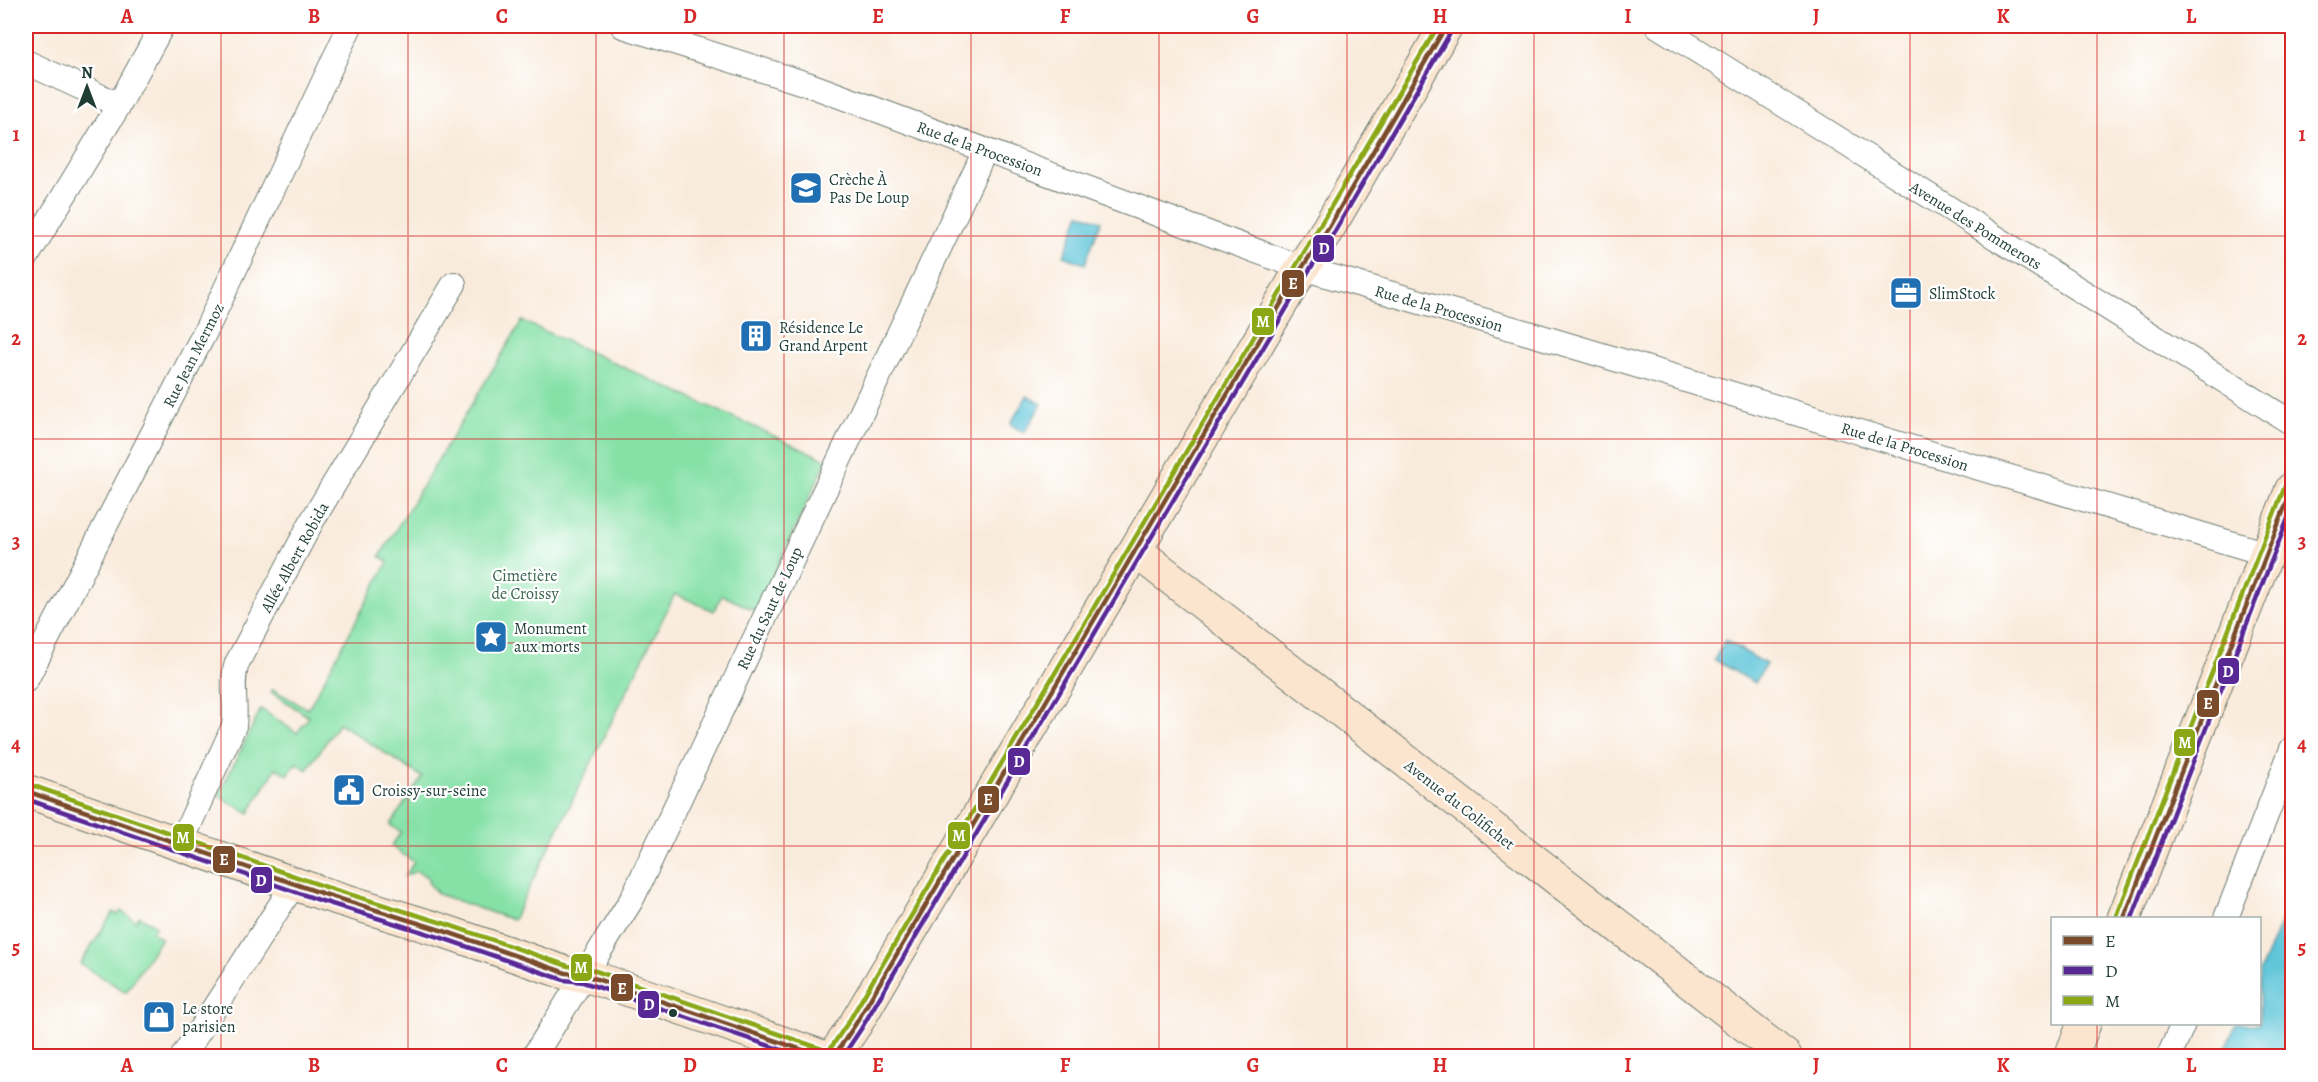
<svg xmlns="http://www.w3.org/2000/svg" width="2318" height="1082" viewBox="0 0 2318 1082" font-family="Alegreya,serif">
<rect width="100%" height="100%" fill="#fff"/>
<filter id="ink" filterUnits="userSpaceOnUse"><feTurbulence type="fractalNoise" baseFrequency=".0167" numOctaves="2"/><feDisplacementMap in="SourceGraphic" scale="12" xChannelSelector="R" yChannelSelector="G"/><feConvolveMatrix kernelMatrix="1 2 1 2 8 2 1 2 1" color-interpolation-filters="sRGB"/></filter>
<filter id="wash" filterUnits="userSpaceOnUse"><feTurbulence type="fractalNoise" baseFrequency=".008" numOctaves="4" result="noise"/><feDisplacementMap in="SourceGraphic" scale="24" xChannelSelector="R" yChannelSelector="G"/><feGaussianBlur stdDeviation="1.35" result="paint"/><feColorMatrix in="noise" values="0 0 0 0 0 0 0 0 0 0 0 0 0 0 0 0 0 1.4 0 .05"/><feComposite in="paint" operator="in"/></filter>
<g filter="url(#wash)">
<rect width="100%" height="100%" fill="#f9ebdc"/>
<g fill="#86e1a7" stroke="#528f6e" stroke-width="1.5">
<polygon points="522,321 827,460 756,611 722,595 714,611 675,594 513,920 438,894 428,882 429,878 416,871 405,876 414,862 391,846 401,832 390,825 422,777 339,723 307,770 296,763 288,775 276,768 249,813 218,796 261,709 297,733 309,717 271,692 272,689 308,709 388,562 380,556"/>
<polygon points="121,911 136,921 139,916 156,926 152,932 161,938 126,992 80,964 113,912 118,915"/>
</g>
<g fill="#5cc4d8" stroke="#3e8086" stroke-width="1.5">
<polygon points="1080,213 1101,221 1085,264 1064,256"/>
<polygon points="1027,396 1042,404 1024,433 1010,424"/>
<polygon points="1725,640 1766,664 1755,683 1714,660"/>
<polygon points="2292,896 2292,1056 2222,1056 2236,1024 2260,1024 2260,971"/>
</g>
</g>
<g filter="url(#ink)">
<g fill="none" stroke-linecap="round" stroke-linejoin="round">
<defs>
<g id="street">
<polyline points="623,26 810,85 1302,268 1535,335 2267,554"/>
<polyline points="1658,26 2292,423"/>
<polyline points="26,62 119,105"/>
<polyline points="26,258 119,105 162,26"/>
<polyline points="26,680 208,326 350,26"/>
<path d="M180,845l54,-119c3,-21 -4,-42 3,-63l75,-142 142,-237"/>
<polyline points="2226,918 2292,749"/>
<polyline points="183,1056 294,884"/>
<polyline points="534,1056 632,899 985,151"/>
<polyline points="2169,1056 2183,1024"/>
</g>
<g id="secondary">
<polyline points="1136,551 1785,1056"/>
<polyline points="26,791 324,894 444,931 566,973 585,975 612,984 820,1056"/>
<polyline points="2124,918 2292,489"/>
<polyline points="834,1056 855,1025 1302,268 1329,227 1446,26"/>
<polyline points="2071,1056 2084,1024"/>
</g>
</defs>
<use href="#street" stroke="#6b7a6f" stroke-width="26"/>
<use href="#secondary" stroke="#6b7a6f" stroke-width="35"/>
<use href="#street" stroke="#fff" stroke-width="24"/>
<use href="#secondary" stroke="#fbe5cf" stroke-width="33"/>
<defs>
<g id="bus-1">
<polyline points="26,791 324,894 444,931 566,973 585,975 820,1056"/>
<polyline points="2124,918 2292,489"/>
<polyline points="834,1056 855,1025 1302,268 1329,227 1446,26"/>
</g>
<g id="bus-2">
<polyline points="26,799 322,901 442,938 564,980 583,982 799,1056"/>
<polyline points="2132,918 2292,508"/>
<polyline points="843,1056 861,1029 1308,272 1335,231 1452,30"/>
</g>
<g id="bus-3">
<polyline points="28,784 326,887 446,924 568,966 587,968 822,1049"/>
<polyline points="2117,915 2285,486"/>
<polyline points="828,1052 849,1021 1438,26"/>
</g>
</defs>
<use href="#bus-1" stroke="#fff" stroke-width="9"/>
<use href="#bus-2" stroke="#fff" stroke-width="9"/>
<use href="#bus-3" stroke="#fff" stroke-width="9"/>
<use href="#bus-1" stroke="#7a4b2a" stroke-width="4.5"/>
<use href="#bus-2" stroke="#582895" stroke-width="4.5"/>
<use href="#bus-3" stroke="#8ba715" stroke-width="4.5"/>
</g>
</g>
<path fill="none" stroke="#d62828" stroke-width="1.5" stroke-opacity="0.55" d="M221,26v1030M408,26v1030M596,26v1030M784,26v1030M971,26v1030M1159,26v1030M1347,26v1030M1534,26v1030M1722,26v1030M1910,26v1030M2097,26v892M26,236h2266M26,439h2266M26,643h2266M26,846h2266M2097,1024v32"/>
<defs>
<symbol id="school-square" viewBox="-11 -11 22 22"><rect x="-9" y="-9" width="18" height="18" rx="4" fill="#1f6fb2" stroke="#fff"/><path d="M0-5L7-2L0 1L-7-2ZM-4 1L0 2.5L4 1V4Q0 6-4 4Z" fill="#fff"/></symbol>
<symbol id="office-square" viewBox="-11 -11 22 22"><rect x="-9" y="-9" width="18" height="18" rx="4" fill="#1f6fb2" stroke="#fff"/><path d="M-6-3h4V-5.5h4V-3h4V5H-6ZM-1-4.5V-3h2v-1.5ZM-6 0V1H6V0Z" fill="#fff"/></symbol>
<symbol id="building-square" viewBox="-11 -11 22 22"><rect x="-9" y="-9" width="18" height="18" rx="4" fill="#1f6fb2" stroke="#fff"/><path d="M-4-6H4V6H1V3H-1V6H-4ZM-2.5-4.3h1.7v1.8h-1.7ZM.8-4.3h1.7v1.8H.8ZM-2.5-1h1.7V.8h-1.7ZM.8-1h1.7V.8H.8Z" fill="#fff"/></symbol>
<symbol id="sight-square" viewBox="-11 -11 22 22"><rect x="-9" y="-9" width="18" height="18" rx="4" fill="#1f6fb2" stroke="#fff"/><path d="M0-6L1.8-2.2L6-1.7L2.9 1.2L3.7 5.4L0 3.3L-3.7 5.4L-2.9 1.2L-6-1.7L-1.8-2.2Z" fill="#fff"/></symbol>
<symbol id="civic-square" viewBox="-11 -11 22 22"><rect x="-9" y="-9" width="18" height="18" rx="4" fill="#1f6fb2" stroke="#fff"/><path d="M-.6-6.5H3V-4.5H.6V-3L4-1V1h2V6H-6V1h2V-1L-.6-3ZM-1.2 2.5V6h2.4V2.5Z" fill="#fff"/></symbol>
<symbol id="shop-square" viewBox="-11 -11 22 22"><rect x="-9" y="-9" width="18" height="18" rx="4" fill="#1f6fb2" stroke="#fff"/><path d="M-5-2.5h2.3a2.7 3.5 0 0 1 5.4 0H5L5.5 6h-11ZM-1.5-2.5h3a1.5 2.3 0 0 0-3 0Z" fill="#fff"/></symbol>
</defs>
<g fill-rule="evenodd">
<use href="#school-square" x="787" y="169" width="38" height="38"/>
<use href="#office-square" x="1887" y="274" width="38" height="38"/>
<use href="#building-square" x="737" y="317" width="38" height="38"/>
<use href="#sight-square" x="472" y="618" width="38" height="38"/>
<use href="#civic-square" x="330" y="771" width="38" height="38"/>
<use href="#shop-square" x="140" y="998" width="38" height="38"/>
</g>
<circle fill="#1f3d34" stroke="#fff" stroke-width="2" cx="673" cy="1013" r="5"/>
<g text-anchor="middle" stroke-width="4.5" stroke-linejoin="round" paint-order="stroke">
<g font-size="16" fill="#1f3d34" stroke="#fff">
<text transform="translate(980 148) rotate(20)" y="6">Rue de la Procession</text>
<text transform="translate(1976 225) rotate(32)" y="6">Avenue des Pommerots</text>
<text transform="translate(1439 308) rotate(16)" y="6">Rue de la Procession</text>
<text transform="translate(193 355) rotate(-63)" y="6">Rue Jean Mermoz</text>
<text transform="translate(1905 446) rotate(17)" y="6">Rue de la Procession</text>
<text transform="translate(294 557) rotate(-61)" y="6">Allée Albert Robida</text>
<text transform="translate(769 608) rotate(-65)" y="6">Rue du Saut de Loup</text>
<text transform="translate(1460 804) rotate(38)" y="6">Avenue du Colifichet</text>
</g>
<g font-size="16" fill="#1f3d34" stroke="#fff" text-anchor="start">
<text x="829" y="185">Crèche À<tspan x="829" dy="18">Pas De Loup</tspan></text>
<text x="1929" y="299">SlimStock</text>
<text x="779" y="333">Résidence Le<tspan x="779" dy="18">Grand Arpent</tspan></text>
<text x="514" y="634">Monument<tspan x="514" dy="18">aux morts</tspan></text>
<text x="372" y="796">Croissy-sur-seine</text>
<text x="182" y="1014">Le store<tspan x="182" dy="18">parisien</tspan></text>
</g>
<g font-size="16" fill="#396651" stroke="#fff">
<text x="525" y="581">Cimetière<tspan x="525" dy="18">de Croissy</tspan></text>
</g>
</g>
<g stroke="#fff" stroke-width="2">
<rect x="1312" y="234" width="23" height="29" rx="6" fill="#582895"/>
<rect x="1281" y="269" width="24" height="29" rx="6" fill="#7a4b2a"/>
<rect x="1251" y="307" width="24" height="29" rx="6" fill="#8ba715"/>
<rect x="2217" y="657" width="23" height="28" rx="6" fill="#582895"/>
<rect x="2196" y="689" width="24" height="29" rx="6" fill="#7a4b2a"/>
<rect x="2173" y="728" width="23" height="29" rx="6" fill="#8ba715"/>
<rect x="1007" y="747" width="24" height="29" rx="6" fill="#582895"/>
<rect x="977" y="785" width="23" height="29" rx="6" fill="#7a4b2a"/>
<rect x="947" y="821" width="24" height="29" rx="6" fill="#8ba715"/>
<rect x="172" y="823" width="23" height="29" rx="6" fill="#8ba715"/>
<rect x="212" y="845" width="24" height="29" rx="6" fill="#7a4b2a"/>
<rect x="250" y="866" width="23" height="28" rx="6" fill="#582895"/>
<rect x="570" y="953" width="23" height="29" rx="6" fill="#8ba715"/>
<rect x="610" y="973" width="24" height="29" rx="6" fill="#7a4b2a"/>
<rect x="637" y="990" width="23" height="29" rx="6" fill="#582895"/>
</g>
<g font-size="16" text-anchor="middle" font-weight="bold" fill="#fff">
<text x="1324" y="254">D</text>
<text x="1293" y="289">E</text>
<text x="1263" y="327">M</text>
<text x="2228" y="677">D</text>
<text x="2208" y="709">E</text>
<text x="2185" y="748">M</text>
<text x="1019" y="767">D</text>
<text x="988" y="805">E</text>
<text x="959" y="841">M</text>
<text x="183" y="843">M</text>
<text x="224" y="865">E</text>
<text x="261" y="886">D</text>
<text x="581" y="973">M</text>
<text x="622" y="994">E</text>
<text x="649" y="1010">D</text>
</g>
<rect width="2318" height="1082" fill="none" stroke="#fff" stroke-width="66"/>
<rect x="2051" y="917" width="210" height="108" fill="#ffffff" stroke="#a5b1ae" stroke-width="1.5"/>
<rect x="2063" y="936" width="30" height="9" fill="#7a4b2a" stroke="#a5b1ae" stroke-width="1.5"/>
<text x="2105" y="947" font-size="18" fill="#1f3d34">E</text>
<rect x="2063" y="966" width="30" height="9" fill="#582895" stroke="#a5b1ae" stroke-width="1.5"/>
<text x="2105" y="977" font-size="18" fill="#1f3d34">D</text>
<rect x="2063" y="996" width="30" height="9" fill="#8ba715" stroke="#a5b1ae" stroke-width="1.5"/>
<text x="2105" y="1007" font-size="18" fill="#1f3d34">M</text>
<g transform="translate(87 87)" stroke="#ffffff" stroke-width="4.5" paint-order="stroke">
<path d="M0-4.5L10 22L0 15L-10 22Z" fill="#1f3d34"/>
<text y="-9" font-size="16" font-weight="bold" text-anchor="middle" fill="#1f3d34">N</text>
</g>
<rect x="33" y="33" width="2252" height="1016" fill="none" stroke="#d62828" stroke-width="2"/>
<g font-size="20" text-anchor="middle" font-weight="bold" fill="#d62828">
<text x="127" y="23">A</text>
<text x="314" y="23">B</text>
<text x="502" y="23">C</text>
<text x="690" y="23">D</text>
<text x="878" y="23">E</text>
<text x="1065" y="23">F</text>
<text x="1253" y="23">G</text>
<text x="1440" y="23">H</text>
<text x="1628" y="23">I</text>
<text x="1816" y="23">J</text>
<text x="2003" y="23">K</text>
<text x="2191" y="23">L</text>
<text x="16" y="141">1</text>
<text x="2302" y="141">1</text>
<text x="16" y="345">2</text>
<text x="2302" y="345">2</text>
<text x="16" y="548">3</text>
<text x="2302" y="548">3</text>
<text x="16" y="751">4</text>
<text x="2302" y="751">4</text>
<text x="16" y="954">5</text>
<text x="2302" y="954">5</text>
<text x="127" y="1072">A</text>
<text x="314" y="1072">B</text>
<text x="502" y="1072">C</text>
<text x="690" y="1072">D</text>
<text x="878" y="1072">E</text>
<text x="1065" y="1072">F</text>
<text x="1253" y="1072">G</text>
<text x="1440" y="1072">H</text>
<text x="1628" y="1072">I</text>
<text x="1816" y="1072">J</text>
<text x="2003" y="1072">K</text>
<text x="2191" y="1072">L</text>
</g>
</svg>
